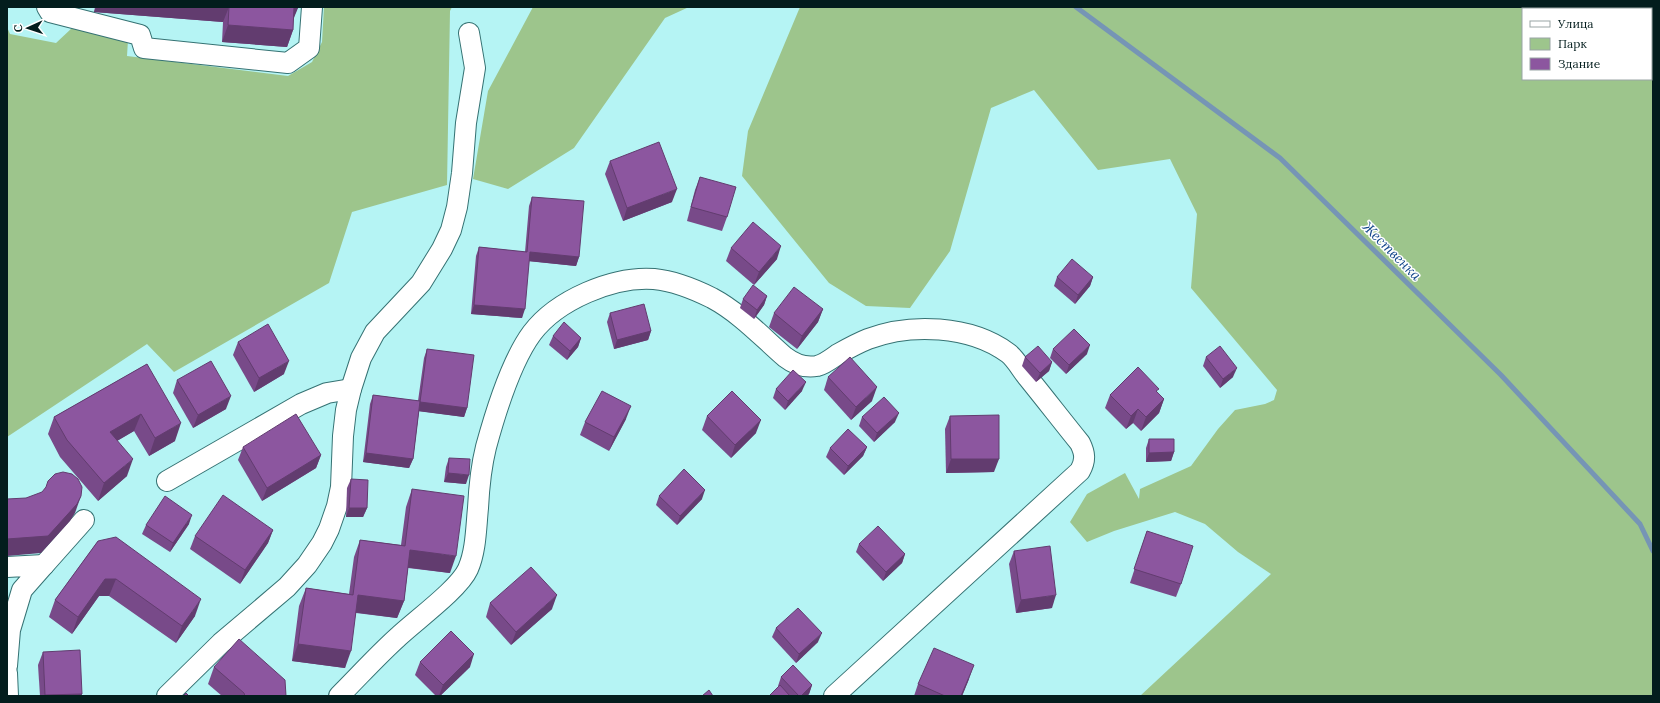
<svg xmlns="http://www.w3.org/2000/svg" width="1660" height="703" viewBox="0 0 1660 703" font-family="Lora,serif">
<rect width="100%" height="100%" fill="#b5f4f4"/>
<g fill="#9dc58c" fill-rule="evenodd">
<polygon points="324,7 452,7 450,11 447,185 352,212 329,283 174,372 147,344 7,437 7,27 10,34 56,43 72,28 128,40 127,56 288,76 312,62 322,42"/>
<polygon points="533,7 689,7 665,18 574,148 508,189 473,179 488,91"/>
<path d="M800,7h853v689h-513l131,-122 -33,-22 -33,-28 -30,-12 -61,19 -27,11 -17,-20 17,-28 38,-21 14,26 1,-10 51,-23 27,-37 17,-19 30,-6 9,-4 3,-10 -86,-102 6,-74 -27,-55 -72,11 -64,-80 -43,18 -41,143 -40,57 -44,-2 -37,-23 -87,-107 6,-45zM1523,9h128v70h-128z"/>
</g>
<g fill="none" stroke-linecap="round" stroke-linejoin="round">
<polyline stroke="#7695b5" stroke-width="5" points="1076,7 1280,158 1501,375 1640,524 1653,551"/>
<defs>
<g id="minor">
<polyline points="47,7 50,12 140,35 144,48 288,63 309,48 312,7"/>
<polyline points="167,481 301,404 327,393 351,389"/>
<polyline points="44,565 84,520"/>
<polyline points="7,567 44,565 22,590 10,630 7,666"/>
<polyline points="7,673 8,696"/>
<polyline points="167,696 221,643 287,587 307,565 322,543 329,529 337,506 341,487 343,436 346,410 351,389 361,358 375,332 421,283 442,249 451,230 457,207 462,173 466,123 475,68 469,33"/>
<path d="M339,696c20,-20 39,-41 59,-59 18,-17 61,-48 70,-68 8,-18 8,-41 10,-61 1,-20 3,-41 8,-61 9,-33 26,-87 46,-114 25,-33 81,-57 122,-54 20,2 40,10 58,19 28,15 50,39 73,59 9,7 20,11 32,9 8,-2 14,-7 21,-12 9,-5 20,-11 30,-15 42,-16 102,-14 140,14 8,6 14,18 21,26 17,21 34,43 51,64 5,10 6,17 0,28l-246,225"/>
</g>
</defs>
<use href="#minor" stroke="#357273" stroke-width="22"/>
<use href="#minor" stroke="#fff" stroke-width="20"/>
</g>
<g fill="#784a89">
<polygon points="95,7 298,7 293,19 293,30 287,47 222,42 223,22 94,12"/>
<polygon points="610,161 672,202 623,221 605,174"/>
<polygon points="700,177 727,217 722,231 687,221 695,190"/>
<polygon points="532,197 579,257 576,266 529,261 522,318 471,314 476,256 479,247 525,252 529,206"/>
<polygon points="731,248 777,259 754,285 726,261"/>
<polygon points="1057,277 1093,277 1090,286 1075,304 1054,286"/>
<polygon points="767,296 764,305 754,319 740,308 743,299"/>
<polygon points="823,309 818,322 797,349 769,327 774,313"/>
<polygon points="610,313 651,331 648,340 614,349 607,322"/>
<polygon points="553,336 581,338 578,347 567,360 549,345"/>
<polygon points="238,342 284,374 254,392 233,355"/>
<polygon points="427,349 467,408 464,417 419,411 413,459 409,468 363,462 370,404 373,395 418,401 424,358"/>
<polygon points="1053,349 1087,354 1066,374 1050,358"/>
<polygon points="1025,357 1052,362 1049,371 1036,382 1022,366"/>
<polygon points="1206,357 1233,377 1220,388 1203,366"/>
<polygon points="147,364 175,441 149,456 134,431 117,441 127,476 98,501 60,457 48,434 54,417"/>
<polygon points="828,377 872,401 851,420 824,390"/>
<polygon points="177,380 226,409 193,428 173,393"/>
<polygon points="776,389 802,391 785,410 773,398"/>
<polygon points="1157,393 1164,399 1159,413 1141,431 1133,423 1126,429 1105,408 1110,395"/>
<polygon points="707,416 756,433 731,458 702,430"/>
<polygon points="950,416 994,472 946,473 945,429"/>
<polygon points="862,417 895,422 874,442 859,426"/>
<polygon points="626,419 609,451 580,435 585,422"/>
<polygon points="1149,439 1174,452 1171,461 1146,462 1146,448"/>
<polygon points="243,447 321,455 316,468 262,501 238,460"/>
<polygon points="867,447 863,456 844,475 826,457 830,448"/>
<polygon points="449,458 466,484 444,482 446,467"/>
<polygon points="351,479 367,508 363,517 346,517 347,488"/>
<polygon points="412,489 450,573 408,568 404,601 397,618 356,613 345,668 292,661 299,606 306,588 349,594 354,557 360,540 401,545 406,507"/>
<polygon points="659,496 702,499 677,525 656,505"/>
<polygon points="189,524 170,552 142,534 146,525"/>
<polygon points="273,530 268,543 240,584 190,549 195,536"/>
<polygon points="1147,531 1181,584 1176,597 1130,583"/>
<polygon points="98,541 195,616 176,643 109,596 99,596 72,634 49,617 55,600"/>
<polygon points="859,544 905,554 902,563 883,581 856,552"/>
<polygon points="1014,551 1052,608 1016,613 1009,564"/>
<polygon points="490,603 552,609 511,645 486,617"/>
<polygon points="776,628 818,642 796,663 772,637"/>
<polygon points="43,652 82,694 81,696 40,696 38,665"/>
<polygon points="420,662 470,667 440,696 436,696 415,675"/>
<polygon points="214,667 286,696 222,696 208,684"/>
<polygon points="781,677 812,685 809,694 807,696 769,696 778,687 778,686"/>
<polygon points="969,679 962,696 914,696 918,684"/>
</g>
<g fill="#623c6f">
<polygon points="96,7 229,7 223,22 94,12"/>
<polygon points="294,7 298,8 291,25"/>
<polygon points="228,25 293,30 287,47 222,42"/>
<polygon points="677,189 672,202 623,221 627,208"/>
<polygon points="781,246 777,259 754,285 759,272"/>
<polygon points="530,252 579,257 576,266 527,261"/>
<polygon points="1093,277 1090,286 1075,304 1078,295"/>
<polygon points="767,296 764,305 754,319 757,310"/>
<polygon points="474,305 525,309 522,318 471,314"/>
<polygon points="823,309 818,322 797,349 802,336"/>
<polygon points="651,331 648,340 614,349 617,340"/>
<polygon points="581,338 578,347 567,360 570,351"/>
<polygon points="1090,345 1087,354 1066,374 1069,365"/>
<polygon points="289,361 284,374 254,392 259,378"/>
<polygon points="1052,362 1049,371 1036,382 1040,373"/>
<polygon points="1237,368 1233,377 1220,388 1223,379"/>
<polygon points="806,382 802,391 785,410 788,401"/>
<polygon points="877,387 872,401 851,420 856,407"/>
<polygon points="231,396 226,409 193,428 198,415"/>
<polygon points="1164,399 1159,413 1141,431 1146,417"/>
<polygon points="420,402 467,408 464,417 417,411"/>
<polygon points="631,406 626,419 609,451 614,437"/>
<polygon points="1138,409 1133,423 1126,429 1131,416"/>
<polygon points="899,413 895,422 874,442 877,433"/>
<polygon points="141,414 134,431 103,449 110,432"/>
<polygon points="761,420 756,433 731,458 735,445"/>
<polygon points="181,423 175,441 149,456 155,438"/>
<polygon points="867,447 863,456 844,475 848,466"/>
<polygon points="1174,452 1171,461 1146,462 1149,453"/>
<polygon points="366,453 413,459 409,468 363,462"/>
<polygon points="321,455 316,468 262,501 267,488"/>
<polygon points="133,459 127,476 98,501 104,483"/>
<polygon points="951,459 999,459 994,472 946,473"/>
<polygon points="448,473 469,475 466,484 444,482"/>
<polygon points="705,490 702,499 677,525 680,516"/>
<polygon points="81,496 75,513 70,521 41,553 7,556 7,539"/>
<polygon points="349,508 367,508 363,517 346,517"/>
<polygon points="192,515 189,524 170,552 173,543"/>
<polygon points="273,530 268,543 240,584 245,570"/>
<polygon points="410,550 456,556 450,573 404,567"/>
<polygon points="905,554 902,563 883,581 886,572"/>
<polygon points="105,579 116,579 109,596 99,596 72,634 78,617"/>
<polygon points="358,595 404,601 397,618 352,612"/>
<polygon points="557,595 552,609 511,645 516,632"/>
<polygon points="1056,595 1052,608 1016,613 1021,600"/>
<polygon points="201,599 195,616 176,643 182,626"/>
<polygon points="822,633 818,642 796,663 799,654"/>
<polygon points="298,644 351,651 345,668 292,661"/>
<polygon points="474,654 470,667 440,696 439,696 443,685"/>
<polygon points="974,665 969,679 962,696 961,696"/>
<polygon points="812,685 809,694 807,696 801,696"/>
<polygon points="82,694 81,696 45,696 45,695"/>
</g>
<g fill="#8c569f" stroke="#623c6f">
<polygon points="229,7 298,7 298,8 294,7 293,30 228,25"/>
<polygon points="659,142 677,189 627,208 610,161"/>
<polygon points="700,177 736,187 727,217 691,207"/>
<polygon points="532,197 584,201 579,257 530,252 525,309 474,305 479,247 527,252"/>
<polygon points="753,222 781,246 759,272 731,248"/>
<polygon points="1072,259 1093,277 1078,295 1057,277"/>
<polygon points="753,285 767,296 757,310 743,299"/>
<polygon points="794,287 823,309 802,336 774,313"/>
<polygon points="644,304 651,331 617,340 610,313"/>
<polygon points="564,322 581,338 570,351 553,336"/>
<polygon points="268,324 289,361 259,378 238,342"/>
<polygon points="1074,329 1090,345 1069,365 1053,349"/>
<polygon points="1038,346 1052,362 1040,373 1025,357"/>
<polygon points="1220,346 1237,368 1223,379 1206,357"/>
<polygon points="427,349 474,355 467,408 420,402"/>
<polygon points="850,357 877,387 856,407 828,377"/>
<polygon points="211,361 231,396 198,415 177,380"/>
<polygon points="147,364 181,423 155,438 141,414 110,432 133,459 104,483 67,440 54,417"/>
<polygon points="1138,367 1159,389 1156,391 1164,399 1146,417 1138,409 1131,416 1110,395"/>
<polygon points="793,370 806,382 788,401 776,389"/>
<polygon points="602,391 631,406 614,437 585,422"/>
<polygon points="732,391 761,420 735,445 707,416"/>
<polygon points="373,395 420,401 413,459 366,453"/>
<polygon points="884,397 899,413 877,433 862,417"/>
<polygon points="296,414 321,455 267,488 243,447"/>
<polygon points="999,415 999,459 951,459 950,416"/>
<polygon points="848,429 867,447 848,466 830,448"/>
<polygon points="1149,439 1174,439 1174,452 1149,453"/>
<polygon points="449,458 470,459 469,475 448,473"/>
<polygon points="684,469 705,490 680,516 659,496"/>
<polygon points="63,472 72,474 78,479 82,487 81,496 77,504 48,536 7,539 7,499 26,498 42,492 46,487 48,481 55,474"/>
<polygon points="351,479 368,480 367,508 349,508"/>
<polygon points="412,489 464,496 456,556 410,550 404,601 358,595 351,651 298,644 306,588 353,595 360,540 405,546"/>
<polygon points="223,495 273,530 245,570 195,536"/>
<polygon points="165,496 192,515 173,543 146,525"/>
<polygon points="878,526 905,554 886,572 859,544"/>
<polygon points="1147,531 1193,546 1181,584 1134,569"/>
<polygon points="116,537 201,599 182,626 116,579 105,579 78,617 55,600 98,541"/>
<polygon points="1050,546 1056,595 1021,600 1014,551"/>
<polygon points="531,567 557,595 516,632 490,603"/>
<polygon points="798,608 822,633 799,654 776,628"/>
<polygon points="451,631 474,654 443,685 420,662"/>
<polygon points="239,639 285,680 286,696 245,696 244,693 214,667"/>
<polygon points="934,648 974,665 961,696 945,696 918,684"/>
<polygon points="80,650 82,694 45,695 43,652"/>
<polygon points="793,665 812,685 801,696 799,696 781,677"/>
<polygon points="780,685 790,696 769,696"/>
<polygon points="709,690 713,696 702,696"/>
<polygon points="186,693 189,696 183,696"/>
</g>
<g text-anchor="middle" stroke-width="3" stroke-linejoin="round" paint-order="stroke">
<g font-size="14" font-style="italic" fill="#15488b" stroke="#fff">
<text transform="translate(1392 251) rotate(45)" y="5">Жественка</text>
</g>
</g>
<rect width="1660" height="703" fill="none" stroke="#031d1d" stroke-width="16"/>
<rect x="1522" y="8" width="130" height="72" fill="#ffffff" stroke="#9aa5a5"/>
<rect x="1530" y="21" width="20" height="6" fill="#ffffff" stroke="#9aa5a5"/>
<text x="1558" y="28" font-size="12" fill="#031d1d">Улица</text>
<rect x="1530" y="38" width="20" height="12" fill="#9dc58c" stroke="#9aa5a5"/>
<text x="1558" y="48" font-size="12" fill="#031d1d">Парк</text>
<rect x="1530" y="58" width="20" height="12" fill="#8c569f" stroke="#9aa5a5"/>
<text x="1558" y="68" font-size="12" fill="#031d1d">Здание</text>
<g transform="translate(28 28) rotate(267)" stroke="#ffffff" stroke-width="3" paint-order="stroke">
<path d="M0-3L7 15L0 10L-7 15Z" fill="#031d1d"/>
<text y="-6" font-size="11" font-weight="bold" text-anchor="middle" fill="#031d1d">С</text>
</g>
</svg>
